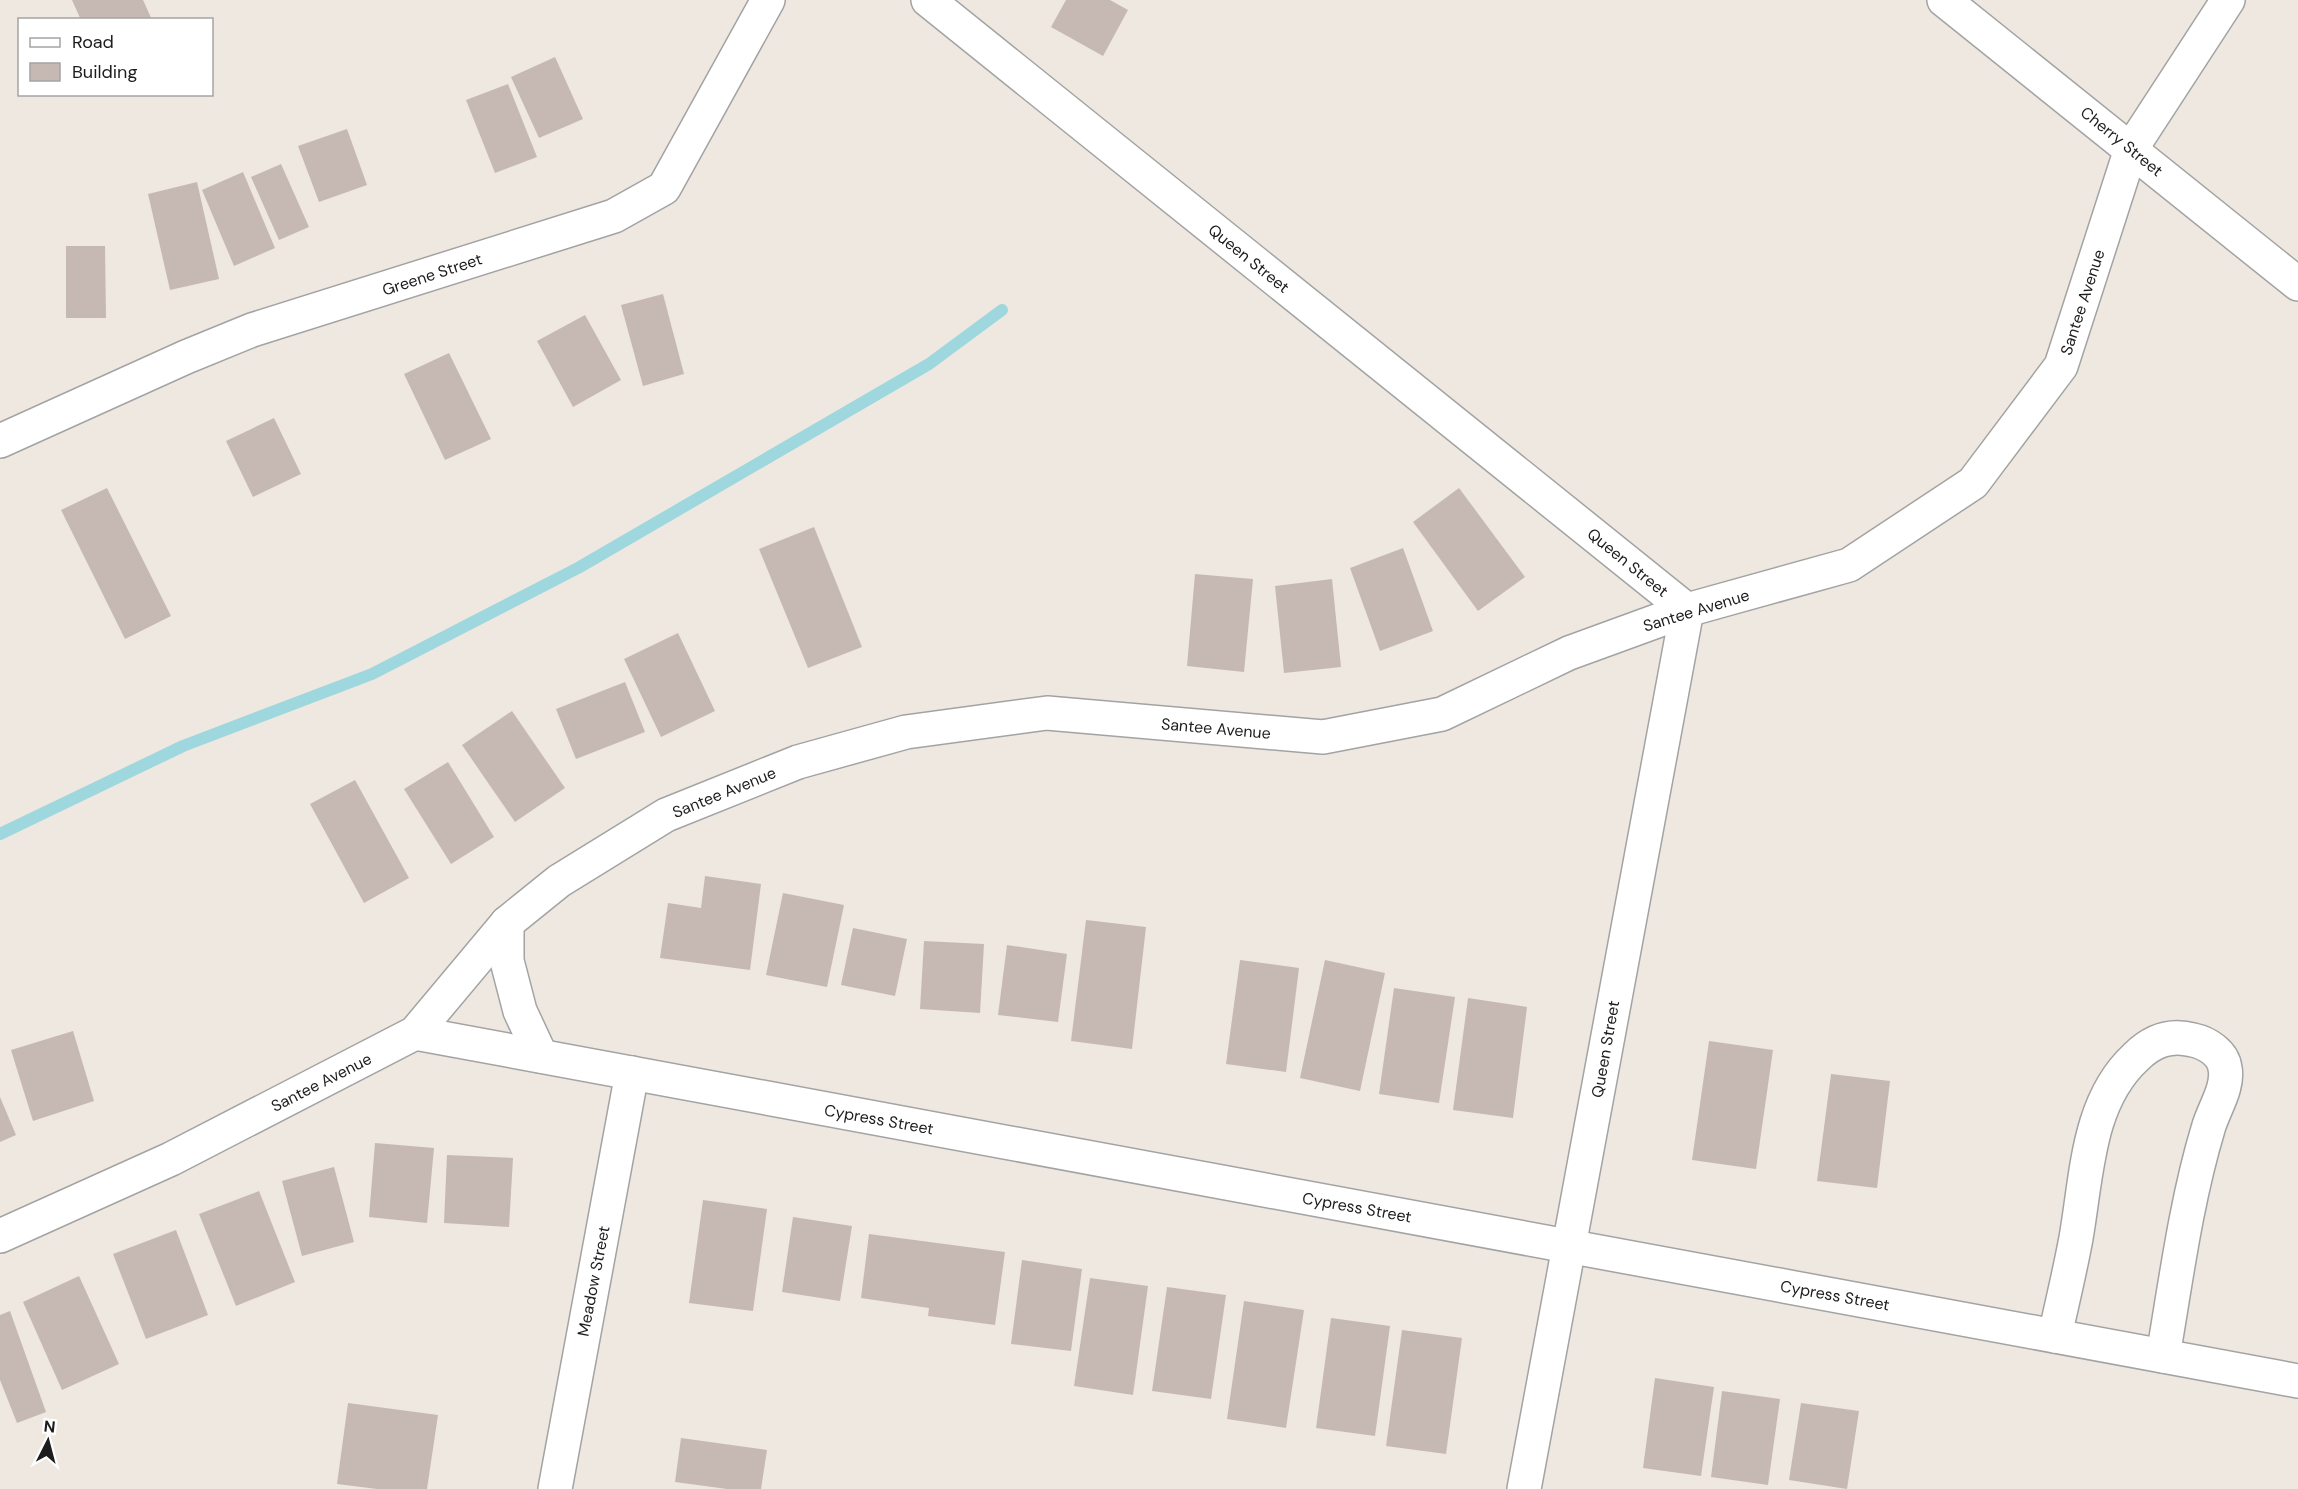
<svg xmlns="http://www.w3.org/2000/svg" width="2298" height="1489" viewBox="0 0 2298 1489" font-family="'DM Sans',sans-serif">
<rect width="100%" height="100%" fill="#eee8e0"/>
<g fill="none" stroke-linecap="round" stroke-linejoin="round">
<polyline stroke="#9ed8de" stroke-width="12" points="0,834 183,746 372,674 578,568 929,364 1002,310"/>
</g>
<g fill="#c6b9b4">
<polygon points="72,0 143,0 152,20 81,20"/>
<polygon points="1066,0 1110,0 1128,10 1103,56 1051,27"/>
<polygon points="555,57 583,119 539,138 511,77"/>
<polygon points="508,84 537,157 495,173 466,100"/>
<polygon points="347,129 367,185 319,202 298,146"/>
<polygon points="281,164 309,227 279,240 251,177"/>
<polygon points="243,172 275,248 234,266 202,190"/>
<polygon points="197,182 219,279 170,290 148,194"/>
<polygon points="66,246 105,246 106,318 66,318"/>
<polygon points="663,294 684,374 643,386 621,305"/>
<polygon points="585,315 621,380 573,407 537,341"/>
<polygon points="449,353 491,439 445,460 404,374"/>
<polygon points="274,418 301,474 253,497 226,441"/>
<polygon points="107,488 171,616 125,639 61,510"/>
<polygon points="1459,488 1525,577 1478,611 1413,522"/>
<polygon points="814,527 862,647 808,668 759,549"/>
<polygon points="1403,548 1433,631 1380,651 1350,568"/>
<polygon points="1195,574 1253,579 1244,672 1187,666"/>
<polygon points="1332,579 1341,667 1284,673 1275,586"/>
<polygon points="678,633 715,711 661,737 624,659"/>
<polygon points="625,682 645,732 576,759 556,709"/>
<polygon points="512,711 565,788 515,822 462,745"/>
<polygon points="448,762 494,837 451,864 404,789"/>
<polygon points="355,780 409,878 364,903 310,804"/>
<polygon points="705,876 761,884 750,970 660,958 668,903 701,908"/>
<polygon points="783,893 844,905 827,987 766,975"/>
<polygon points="1086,920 1146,927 1132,1049 1071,1041"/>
<polygon points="853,928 907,939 895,996 841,985"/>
<polygon points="924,941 984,944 980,1013 920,1009"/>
<polygon points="1007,945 1067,954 1058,1022 998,1015"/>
<polygon points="1240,960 1299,968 1286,1072 1226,1064"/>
<polygon points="1325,960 1385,973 1360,1091 1300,1078"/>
<polygon points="1394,988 1455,997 1439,1103 1379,1094"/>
<polygon points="1468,998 1527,1007 1513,1118 1453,1110"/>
<polygon points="73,1031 94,1101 33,1121 11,1050"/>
<polygon points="1709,1041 1773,1050 1756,1169 1692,1160"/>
<polygon points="1831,1074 1890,1081 1877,1188 1817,1181"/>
<polygon points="0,1097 16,1135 0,1142"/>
<polygon points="375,1143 434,1148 427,1223 369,1217"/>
<polygon points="447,1155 513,1158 509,1227 444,1223"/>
<polygon points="334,1167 354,1242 302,1256 282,1181"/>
<polygon points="259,1191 295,1282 236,1306 199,1214"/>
<polygon points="703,1200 767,1209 753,1311 689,1303"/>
<polygon points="793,1217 852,1226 840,1301 782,1292"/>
<polygon points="176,1230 208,1315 146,1339 113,1254"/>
<polygon points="869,1234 1005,1252 995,1325 928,1316 929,1308 861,1298"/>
<polygon points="1022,1260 1082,1269 1071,1351 1011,1344"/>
<polygon points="79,1276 119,1364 62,1390 23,1302"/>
<polygon points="1090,1278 1148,1286 1133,1395 1074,1386"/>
<polygon points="1167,1287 1226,1295 1211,1399 1152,1391"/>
<polygon points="1244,1301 1304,1310 1286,1428 1227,1419"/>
<polygon points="10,1311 46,1412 17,1423 0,1380 0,1315"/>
<polygon points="1331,1318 1390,1326 1375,1436 1316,1428"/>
<polygon points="1402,1330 1462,1338 1446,1454 1386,1446"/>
<polygon points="1655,1378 1714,1387 1701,1476 1643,1468"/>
<polygon points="1722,1391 1780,1399 1768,1485 1711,1477"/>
<polygon points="348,1403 438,1415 427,1489 377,1489 337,1484"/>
<polygon points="1801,1403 1859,1411 1847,1489 1789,1480"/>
<polygon points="681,1438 767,1450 761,1489 727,1489 675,1482"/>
</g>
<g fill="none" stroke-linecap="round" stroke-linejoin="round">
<defs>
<g id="minor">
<polyline points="928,0 1687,610 1524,1489"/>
<polyline points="1944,0 2298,284"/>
<polyline points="0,441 186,357 252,330 614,216 664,188 768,0"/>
<polyline points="507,923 507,961 520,1011 541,1056"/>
<polyline points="415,1033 2298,1381"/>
<polyline points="0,1236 171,1159 415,1033 507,923 559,881 666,815 798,762 906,732 1047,713 1323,737 1442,714 1569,653 1687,610 1849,565 1973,483 2061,366 2131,149 2228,0"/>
<path d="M2055,1336c7,-33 15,-65 21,-98 11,-62 11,-136 60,-181 16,-16 34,-23 57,-17 14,3 30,13 32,28 4,20 -12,42 -17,61 -22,73 -32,151 -45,227"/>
<polyline points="555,1489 632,1073"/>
</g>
</defs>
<use href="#minor" stroke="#a3a3a3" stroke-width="36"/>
<use href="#minor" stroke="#fff" stroke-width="33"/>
</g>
<g text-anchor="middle" stroke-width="4.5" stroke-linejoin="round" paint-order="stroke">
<g font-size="16" fill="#1c1c1c" stroke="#fff">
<text transform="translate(2122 141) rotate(39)" y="6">Cherry Street</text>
<text transform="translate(1249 258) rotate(39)" y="6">Queen Street</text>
<text transform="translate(432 274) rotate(-18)" y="6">Greene Street</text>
<text transform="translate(2082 302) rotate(-72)" y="6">Santee Avenue</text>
<text transform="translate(1628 562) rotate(39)" y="6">Queen Street</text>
<text transform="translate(1696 610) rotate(-17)" y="6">Santee Avenue</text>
<text transform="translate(1216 728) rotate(5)" y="6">Santee Avenue</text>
<text transform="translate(724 792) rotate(-22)" y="6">Santee Avenue</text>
<text transform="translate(1605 1049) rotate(-80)" y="6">Queen Street</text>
<text transform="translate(321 1082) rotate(-27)" y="6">Santee Avenue</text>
<text transform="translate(879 1119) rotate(10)" y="6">Cypress Street</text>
<text transform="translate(1357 1207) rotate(10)" y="6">Cypress Street</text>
<text transform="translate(593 1281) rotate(-79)" y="6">Meadow Street</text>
<text transform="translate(1835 1295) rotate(10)" y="6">Cypress Street</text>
</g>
</g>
<rect x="18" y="18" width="195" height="78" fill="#ffffff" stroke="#a4a4a4" stroke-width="1.5"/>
<rect x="30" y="38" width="30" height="9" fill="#ffffff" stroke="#a4a4a4" stroke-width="1.5"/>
<text x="72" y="48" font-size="18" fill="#1c1c1c">Road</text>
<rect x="30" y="63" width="30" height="18" fill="#c6b9b4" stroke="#a4a4a4" stroke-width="1.5"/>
<text x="72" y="78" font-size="18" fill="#1c1c1c">Building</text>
<g transform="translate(48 1441) rotate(6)" stroke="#ffffff" stroke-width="4.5" paint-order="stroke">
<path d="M0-4.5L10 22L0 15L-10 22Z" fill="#1c1c1c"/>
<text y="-9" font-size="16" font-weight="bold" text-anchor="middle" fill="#1c1c1c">N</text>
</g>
</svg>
